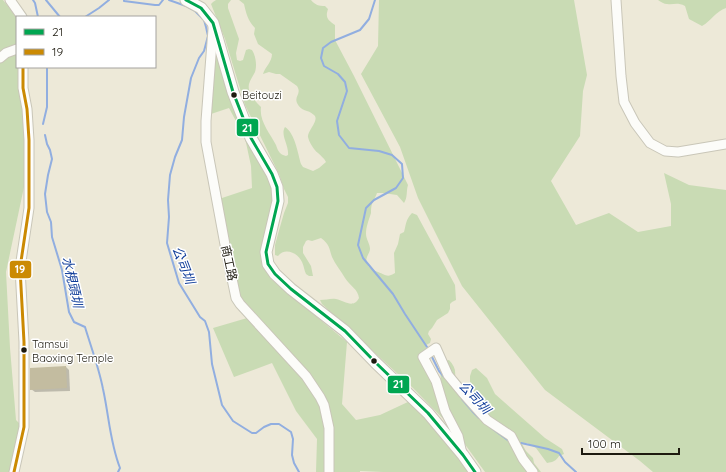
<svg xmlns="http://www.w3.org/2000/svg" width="726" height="472" viewBox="0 0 726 472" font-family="Quicksand,'Noto Sans TC',sans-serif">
<rect width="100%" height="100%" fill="#ede9d8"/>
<g fill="#c9dbb4">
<polygon points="0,0 3,0 17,18 17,67 19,67 25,150 24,187 6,272 10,348 16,420 22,426 13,472 0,472"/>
<path d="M216,0h15l-3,4v4l11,31 -3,14 1,7 3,1 3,-1 3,-10 3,-1 3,1c4,6 5,16 3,22 -2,4 -5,8 -6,12 -2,9 6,17 12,23 -2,14 9,26 15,38 1,3 2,6 4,8 2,2 4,2 6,3l2,-1c1,-10 -8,-20 -3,-28 10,6 13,27 16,37l2,3 10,4 6,-3 7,-6c-2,-4 -5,-6 -8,-9 -4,-3 -9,-11 -10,-16 -1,-6 12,-17 6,-22 -6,-6 -13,-3 -17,-12 -3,-7 5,-9 0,-17l-17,-12h-4l-7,-2 -6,2c2,-7 9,-12 9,-20l-14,-10 -4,-10 1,-6c-7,-7 -9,-15 -11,-24l-5,-4h72c4,5 8,6 14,6l3,3c-3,9 0,11 7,16v15l19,36 54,109c-2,6 0,12 -4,18l-7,-8 -14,-2h-6c-1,4 -4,7 -5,11 -1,3 -1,6 -1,9 -2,7 -5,13 -5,21 0,5 4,10 4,15 0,3 -2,5 -3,8 -3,8 5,13 11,15 8,3 9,6 17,1l-1,-20 4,-9 2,-10 4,-2c2,-8 2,-13 8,-19l5,2 38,70 1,15 -4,2 -2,2v5l-2,4 -11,7 -5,8 -3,3 -1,3 3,5 -1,4 -4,2v5l3,24 12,13c0,-9 -2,-18 3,-26l5,-1c5,5 7,10 6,17l15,22v-23l2,-6 4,-2 11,10 8,16 50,44 17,11 2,5 -5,2c-3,5 -6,6 -12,7l-11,-15 -9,-5 -5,1 4,7 7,7 1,5 7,9h-56l-29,-40 -43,-44 -91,-84 -2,-4c6,0 11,-2 16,-1 9,2 17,10 23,-1 -1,-9 -9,-12 -14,-20 -4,-7 -10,-14 -13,-21 -3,-9 -2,-12 -11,-19l-9,3 -4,-1 -2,1 -3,6v6l8,13 2,10h-4l-3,-2c-2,-4 -2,-8 -4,-12 -4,-9 -17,-15 -24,-6l-3,-1v-10l3,-11 6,-21 4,-10v-6l-4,-8 -5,-15 -34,-69 -20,-66 -14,-35 2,-2z"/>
<polygon points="379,0 574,0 587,75 583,91 580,136 551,181 576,225 609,213 638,232 671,226 671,204 664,173 689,185 726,190 726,472 653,472 640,461 545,390 462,286 418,198 400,147 361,74 378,46"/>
<path d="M658,0h68v8c-10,3 -15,13 -24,18l-13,-7 -4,-13c-8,-4 -11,-1 -18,-2 -3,0 -6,-2 -9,-4z"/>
<polygon points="212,25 276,191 263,253 271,279 347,342 342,404 356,420 380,415 410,401 472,472 383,472 360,471 360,472 316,472 317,439 296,411 272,363 234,377 213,328 254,316 238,295 219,199 252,188 251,166 245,138 229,108 208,115"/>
</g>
<polygon fill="#0003" points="66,367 69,370 70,391 35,392 31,389"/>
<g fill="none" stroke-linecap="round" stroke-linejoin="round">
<g stroke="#91aee0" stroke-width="2">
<polyline points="33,0 35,3 38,17"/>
<polyline points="46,0 60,17"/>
<polyline points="124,0 124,1 155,5 159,5 163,0"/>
<polyline points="169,0 186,6 195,11 204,20 206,27 208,36 204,51 199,58 191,78 184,117 182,140 175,157 170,175 168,200 169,217 167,243 179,283 200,317 205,321 209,332 212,364 222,405 233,421 252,433 256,433 264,427 271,424 279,424 291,432 293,439 292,455 294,463 299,472"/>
<polyline points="375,0 369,19 360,30 331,42 323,48 321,58 324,66 338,74 345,82 347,91 337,121 339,135 349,148 379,151 392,155 402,164 403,178 396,188 374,200 366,208 358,245 363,258 393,294 405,314 427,347"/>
<polyline points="85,17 99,8 109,0"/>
<polyline points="43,124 47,107 47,67"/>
<path d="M45,135l2,9 3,6 2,9 -4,16 -3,19 2,18 4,10 1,15 10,33 7,42 5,10 11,5c6,20 14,41 18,62 6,27 7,54 17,79l-2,4"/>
<polyline points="432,357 439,371 445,378"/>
<polyline points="462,399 474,413 479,418"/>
<polyline points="490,427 509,441"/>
<polyline points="521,443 548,449 559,453 565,462 576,472"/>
</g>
</g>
<polygon fill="#c3bca0" points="66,366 67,388 30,390 30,368"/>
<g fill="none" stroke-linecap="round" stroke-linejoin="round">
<defs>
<g id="minor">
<polyline points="10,0 22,17"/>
<polyline points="616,0 621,76 624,102 635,123 650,143 665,151 678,152 726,144"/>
<polyline points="213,29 206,121 206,142 226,250 236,298 240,304 306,376 320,397 324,405 329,428 329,472"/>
<polyline points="0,58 6,53 17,49"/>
<polyline points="462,454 458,436 445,411 436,381 423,357 436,348 448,375 462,392 487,420 511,436 523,459 533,472"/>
<polyline points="14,472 24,427 24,342 20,268 29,208 29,140 27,109 23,88 23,67"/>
</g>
<polyline id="major" points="186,0 201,8 213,23 233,92 251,138 272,174 277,187 278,201 266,252 268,264 275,274 291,289 345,331 375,362 428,413 463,455 475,472"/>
</defs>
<use href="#minor" stroke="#c9c6b8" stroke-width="11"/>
<use href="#major" stroke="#c9c6b8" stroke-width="13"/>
<use href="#minor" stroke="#fcfcf9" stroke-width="9"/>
<use href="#major" stroke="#fcfcf9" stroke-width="11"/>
<defs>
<polyline id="bus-1" points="186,0 201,8 213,23 233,92 251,138 272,174 277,187 278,201 266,252 268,264 275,274 291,289 345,331 375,362 428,413 463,455 475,472"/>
<polyline id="bus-2" points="14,472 24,427 24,342 20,268 29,208 29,140 27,109 23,88 23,67"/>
</defs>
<use href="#bus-1" stroke="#fff" stroke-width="6"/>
<use href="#bus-2" stroke="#fff" stroke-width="6"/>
<use href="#bus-1" stroke="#00a651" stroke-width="3"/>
<use href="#bus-2" stroke="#cb8a03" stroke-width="3"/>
</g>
<g fill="#1d1a0f" stroke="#fff" stroke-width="1.5">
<circle cx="234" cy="95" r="3.5"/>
<circle cx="24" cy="350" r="3.5"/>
<circle cx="374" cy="361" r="3.5"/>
</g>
<g text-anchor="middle" stroke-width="3" stroke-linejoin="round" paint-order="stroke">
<g font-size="11" fill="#1d1a0f" stroke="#fff" text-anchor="start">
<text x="242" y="99">Beitouzi</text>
<text x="32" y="348">Tamsui<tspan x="32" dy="14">Baoxing Temple</tspan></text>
</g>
<g font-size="12" fill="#1d1a0f" stroke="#fff">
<text transform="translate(229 263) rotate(78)" y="4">商工路</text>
</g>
<g font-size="13" font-style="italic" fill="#103d99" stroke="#fff">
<text transform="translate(184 265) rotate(69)" y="5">公司圳</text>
<text transform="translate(73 282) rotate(77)" y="5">水梘頭圳</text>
<text transform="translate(475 397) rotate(47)" y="5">公司圳</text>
</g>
</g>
<g stroke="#fff" stroke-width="1.5">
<rect x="236" y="118" width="23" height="19" rx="4" fill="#00a651"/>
<rect x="9" y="260" width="23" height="19" rx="4" fill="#cb8a03"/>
<rect x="387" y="375" width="23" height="19" rx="4" fill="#00a651"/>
</g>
<g font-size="11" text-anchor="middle" font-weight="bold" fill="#fff">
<text x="247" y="132">21</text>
<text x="20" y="273">19</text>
<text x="398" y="388">21</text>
</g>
<rect x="16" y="16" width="140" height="52" fill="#ffffff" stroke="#a5a39f"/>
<rect x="24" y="29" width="20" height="6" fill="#00a651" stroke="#a5a39f"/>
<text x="52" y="36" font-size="12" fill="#1d1a0f">21</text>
<rect x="24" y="49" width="20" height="6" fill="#cb8a03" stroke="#a5a39f"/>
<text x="52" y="56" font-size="12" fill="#1d1a0f">19</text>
<path d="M582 448v6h97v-6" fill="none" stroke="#1d1a0f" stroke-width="2"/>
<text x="588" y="448" font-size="12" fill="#1d1a0f" stroke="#ffffff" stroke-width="3" paint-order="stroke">100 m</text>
</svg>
